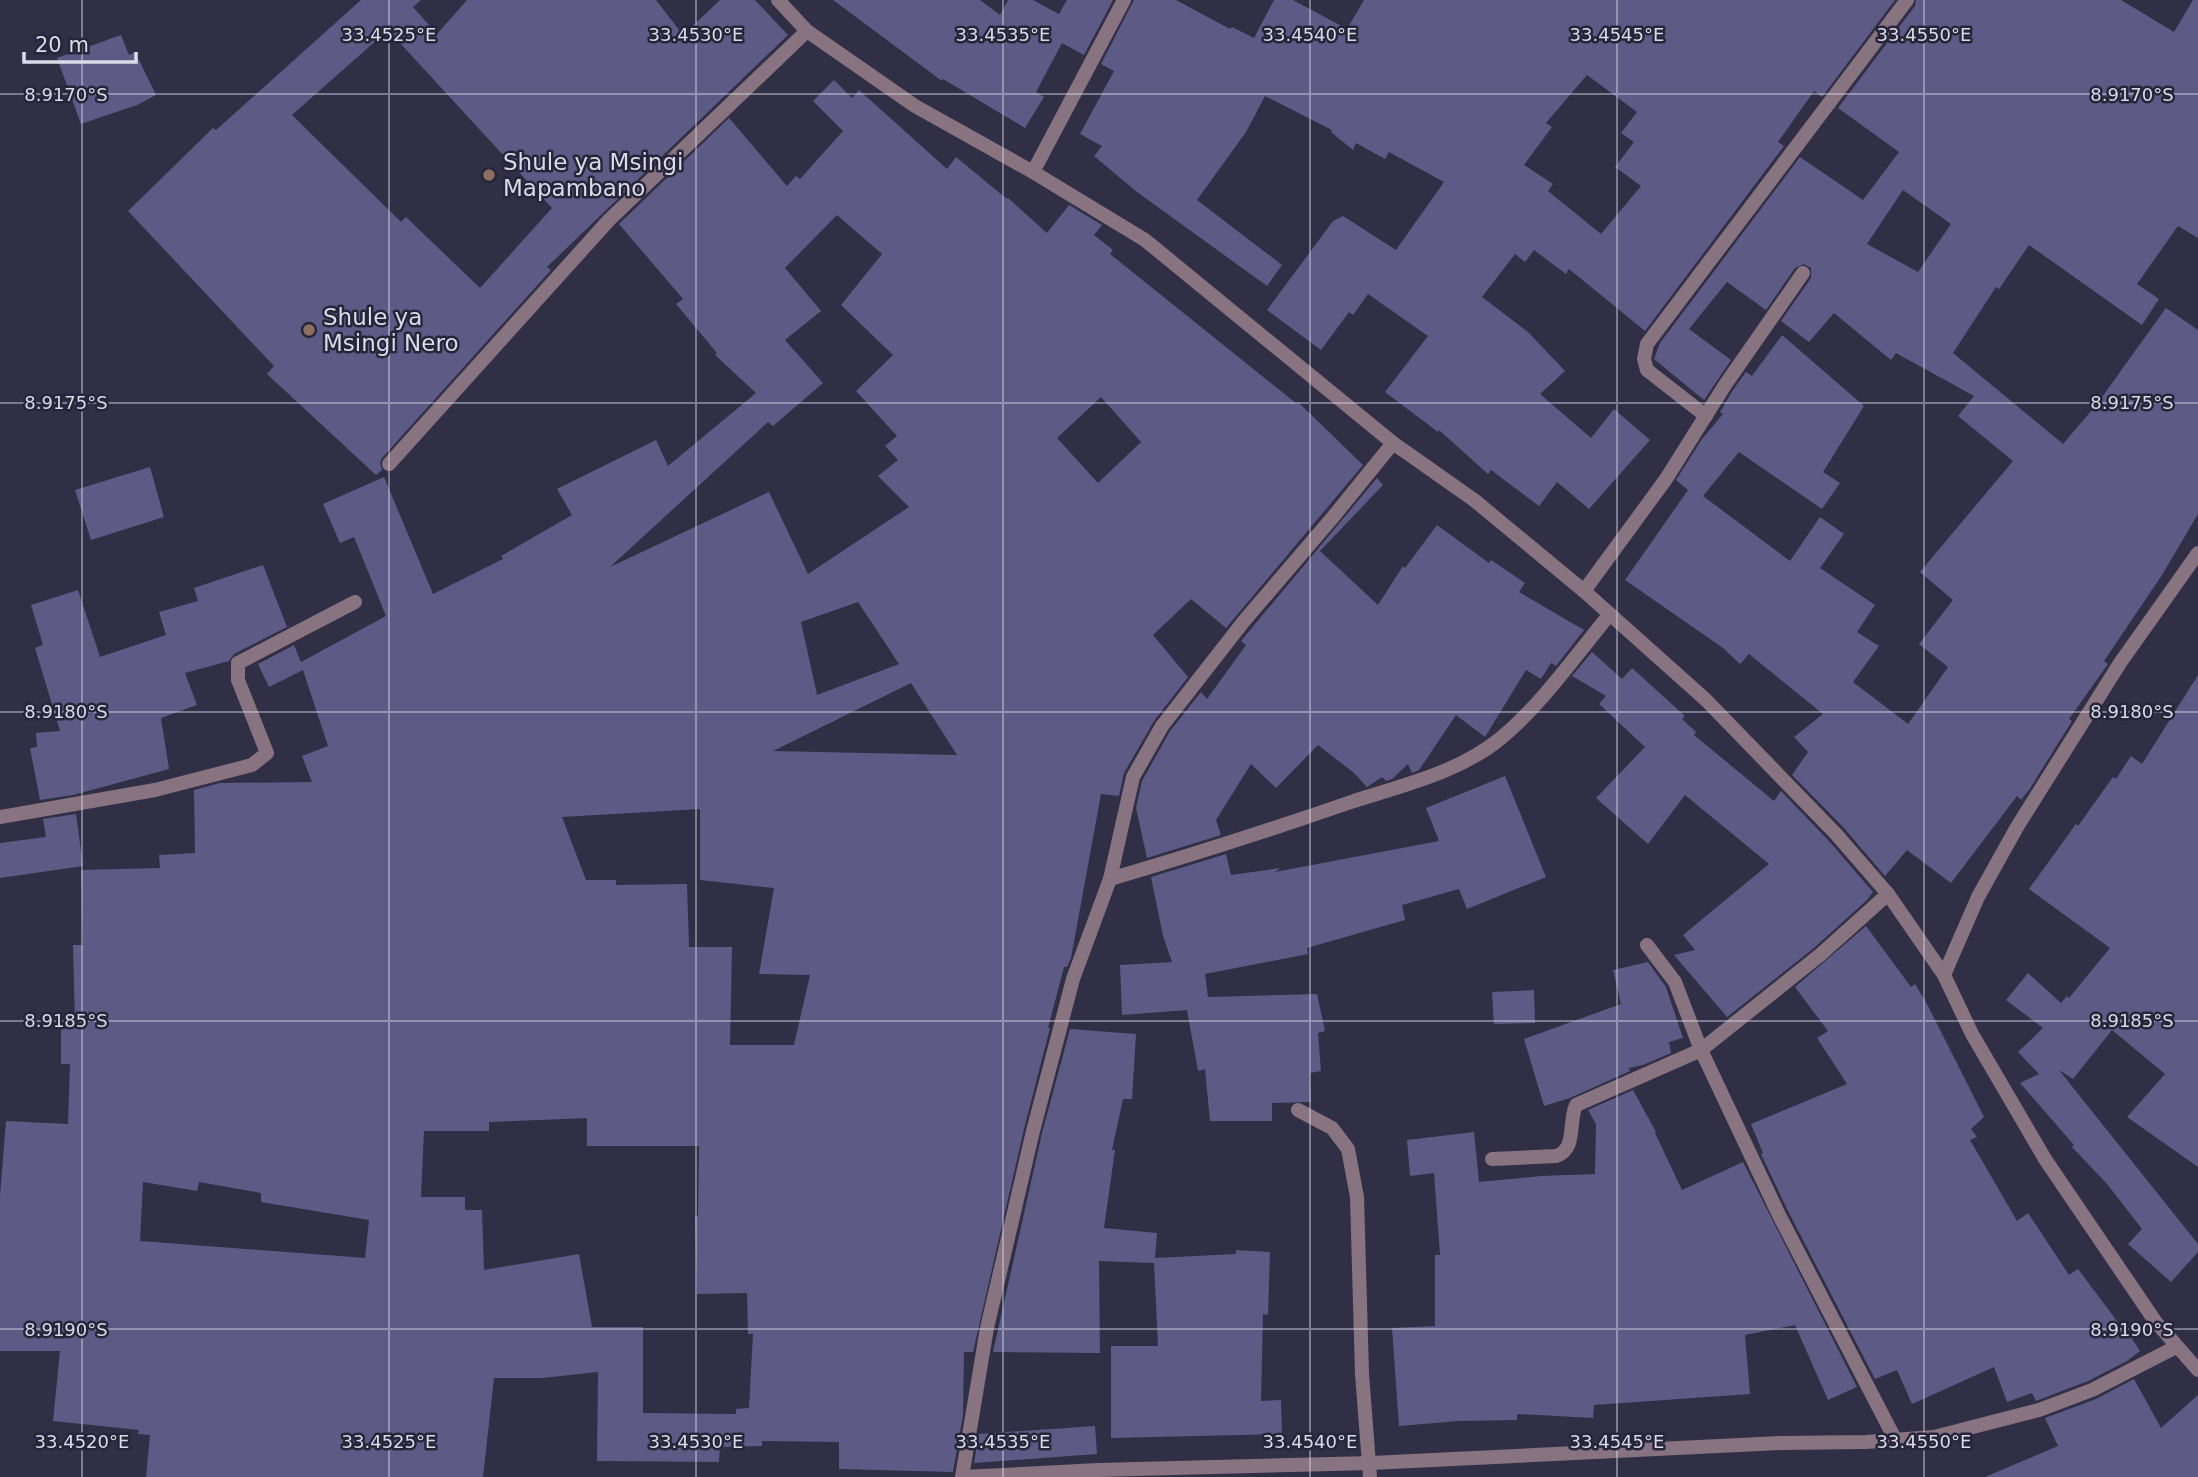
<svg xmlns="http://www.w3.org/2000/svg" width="2198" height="1477" viewBox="0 0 2198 1477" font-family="'DejaVu Sans',sans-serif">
<rect width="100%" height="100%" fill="#312f45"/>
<g fill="#5d5a86" fill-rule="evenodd">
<path d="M361,0h60l-8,7 24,27 30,-34h189l27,35 37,-35h35l33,35 -241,232 4,3 -169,188 -2,5 2,7 -6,5 -109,-101 7,-8 -146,-155 85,-83 3,2zM388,30l164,178 -72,80 -74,-71 -5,5 -109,-107z"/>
<polygon points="833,0 980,0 1000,15 1008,0 1033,0 1059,14 1067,0 1113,0 1084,55 1062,43 1036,92 1044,97 1025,128 943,79 942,81"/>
<path d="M1134,0h42l54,29 2,-2 22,11 20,-38h19l54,29 17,-29h531l-73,97 -8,-6 -36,51 6,4 -139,185 -76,-62 -3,5 -32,-24 -9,12 -10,-8 -33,43 46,35 37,39 -25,23 51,44 23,-29 36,31 -61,69 -32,-27 -18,24 -48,-36 -3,4 -49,-44 -1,2 -53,-40 43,-56 -60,-42 -15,21 -4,-3 -28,38 -54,-40 66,-89 10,-5 53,34 48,-68 -55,-30 -4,7 -29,-16 -3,7 -22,-18 1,-2 -67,-34 -19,36 -49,68 85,65 -15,21 -130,-94 -43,-36 8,-10 -22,-12 34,-63 -13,-7zM1587,75l50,37 -16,21 13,9 -19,25 26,19 -40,48 -53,-43 5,-7 -29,-19 28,-38 -6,-4z"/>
<path d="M1916,0h205l53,32 19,-32h5v238l-20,-12 -41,58 22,15 -17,26 -113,-80 -30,44 -3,-2 -43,66 110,91 34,-40 69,-96 32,22v184l-36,61 -58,86 4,3 -39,55 3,2 -43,69 -8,10 -4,-4 -66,87 -44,-33 -22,26 -42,-49 -51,-52 16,-23 -14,-15 29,-23 -74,-60 -9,10 -17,-16 -98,-68 63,-90 -12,-10 26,-41 21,-25 -3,-2 13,-22 13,-18 6,4 30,-41 82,71 -41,66 17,11 -18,26 -83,-57 -36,44 87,65 30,-44 24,17 -24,34 55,37 -18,27 22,14 -26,36 55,42 40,-57 -29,-23 34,-44 -33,-28 93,-111 -55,-45 16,-20 -78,-43 -5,7 -57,-47 -25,29 -28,-21 30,-43v-10l-7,-4 -9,4 -29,42 -39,-28 -38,47 42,31 -27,40 -50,-41 6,-16 140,-186 63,43 36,-48 -61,-44 77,-102zM1903,190l48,34 -33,48 -51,-28z"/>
<polygon points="121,35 129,55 135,52 156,95 137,105 81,124 57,58"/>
<path d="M834,80l18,18 7,-8 88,79 9,-12 51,42 1,-1 39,35 22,-28 33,20 -8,10 19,15 -3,4 187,150 1,-2 65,63 -137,163 -35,-29 -38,36 35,42 -34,44 -30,52 -5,23 -18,-2 -30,164 -4,9h-3l-16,61h2l-26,101 -51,223h-9l-1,63 -10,57 -114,-3v-27l-77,-1v5l-42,1 -1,15 -122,-1 1,-89 -56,6h-48l-11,99h-337l4,-42 -12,-1 1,-4 -86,-9 7,-70h-60v-155l6,-75 62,3 2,-60h-9v-41h14l-2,-78h10l-2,-75 79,-2 -1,-13 36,-2 -1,-63 26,-7 92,-1 -10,-26 26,-10 -25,-76 -34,17 -11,-23 36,-19 7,17 85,-46 -32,-79 -14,6 -17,-39 61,-27 49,117 70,-35 -2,-3 71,-41 -15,-26 99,-49 12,26 88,-73 -41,-38 2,-2 -41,-49 7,-5 -64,-75 110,-106 58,68 9,-10 4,3 43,-48 -30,-30zM837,215l45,39 -41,51 52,50 -37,36 41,45 -12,10 13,14 -20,16 31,31 -101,67 -39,-82 -159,75 158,-145 5,4 50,-43 -38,-43 36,-29 -36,-43zM1101,397l40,45 -43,41 -41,-45zM858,602l41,62 -82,31 -16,-73zM911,683l46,72 -184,-4zM700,809v71l74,8 -15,86 51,1 -16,70h-64l2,-98h-43l-2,-63 -71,1v-5h-30l-24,-63zM587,1118v28h112l-1,70h-3l2,78 50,-1 1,41h5l-4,74 -13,1v5l-93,-1v-86h-51l-13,-73 -95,16 -2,-60h-17v-13h-44l3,-66h65v-9zM143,1182l54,9 2,-9 62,11v9l108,18 -4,38 -225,-17z"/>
<polygon points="150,467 164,517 91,540 75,490"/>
<polygon points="1377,478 1383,485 1320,551 1378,605 1403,566 1405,568 1437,525 1489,563 1491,560 1525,583 1519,592 1584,630 1556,666 1551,663 1541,679 1526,670 1485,737 1456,715 1419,770 1412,773 1408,764 1392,779 1386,781 1382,777 1367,787 1354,773 1318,745 1276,788 1251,764 1216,820 1221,835 1147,858 1136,808 1142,781 1170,731 1201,692 1207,699 1246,645 1241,641"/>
<polygon points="263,565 287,627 234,654 229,661 185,673 197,705 161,718 169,769 73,795 40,800 30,748 37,747 36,733 60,731 35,648 43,645 31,605 78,590 100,657 166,635 159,612 198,601 194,588"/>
<polygon points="1592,652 1622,679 1632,668 1685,716 1682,719 1696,732 1694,735 1774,801 1781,791 1829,841 1873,892 1867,900 1814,948 1727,1017 1674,955 1695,950 1683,935 1769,864 1685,795 1648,844 1596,798 1645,747 1599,704 1606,696 1572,676"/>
<polygon points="2198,675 2198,1167 2127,1117 2165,1074 2112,1030 2073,1079 2059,1070 2198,1244 2198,1252 2171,1282 2128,1244 2142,1229 2107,1184 2072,1147 2074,1145 2020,1083 2039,1074 2018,1052 2043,1028 2006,1000 2028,973 2061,1003 2067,996 2069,998 2110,948 2029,889 2076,824 2078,826 2113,777 2116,779 2131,756 2142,764"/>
<polygon points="1505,776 1546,877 1467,909 1459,889 1402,905 1405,920 1307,948 1308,954 1205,974 1208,997 1317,994 1325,1031 1318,1033 1321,1071 1310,1073 1311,1102 1272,1103 1272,1121 1210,1121 1205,1069 1198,1071 1187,1010 1122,1015 1120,965 1172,962 1163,936 1151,877 1226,854 1231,875 1280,868 1275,872 1439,841 1426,808"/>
<polygon points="76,814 83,866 0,878 0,843 46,837 43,819"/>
<polygon points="1866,926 1911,987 1915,984 1927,1004 1984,1117 1971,1129 1977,1137 1970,1140 2017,1221 2028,1213 2069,1275 2078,1269 2123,1329 2125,1328 2140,1351 2127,1361 2088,1381 2036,1401 2032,1393 2007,1402 1994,1367 1912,1404 1897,1370 1875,1379 1788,1211 1761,1154 1763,1153 1751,1124 1847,1084 1817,1038 1828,1031 1795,987"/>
<polygon points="1648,962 1666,987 1683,1038 1669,1042 1671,1053 1643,1065 1629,1068 1630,1071 1570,1098 1544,1106 1524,1039 1621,1004 1613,970"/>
<polygon points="1534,990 1535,1023 1494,1024 1492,992"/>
<polygon points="1070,1029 1136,1034 1132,1099 1123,1099 1112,1150 1115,1150 1104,1228 1157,1233 1155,1258 1236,1254 1236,1250 1270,1252 1268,1315 1263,1314 1261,1401 1281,1400 1282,1434 1111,1438 1111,1346 1158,1346 1154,1263 1099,1261 1100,1353 993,1352 1042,1133"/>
<polygon points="1633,1090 1656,1132 1655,1133 1682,1190 1743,1162 1857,1387 1828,1400 1795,1325 1745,1335 1750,1394 1594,1405 1593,1418 1517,1414 1517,1420 1459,1421 1399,1426 1392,1328 1435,1326 1435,1255 1440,1255 1434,1173 1410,1176 1407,1140 1474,1132 1479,1182 1541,1176 1595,1174 1596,1124 1588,1110"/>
<polygon points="2134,1379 2161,1428 2198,1395 2198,1477 1985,1477 2058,1446 2045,1418 2096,1399"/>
<polygon points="1095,1426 1097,1454 974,1463 979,1434"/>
</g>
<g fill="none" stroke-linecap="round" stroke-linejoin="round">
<polyline stroke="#887380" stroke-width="14" points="389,464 609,220 807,31"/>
<g stroke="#887380" stroke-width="14">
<polyline points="778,0 807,31 915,106 1033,172 1145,240 1393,443 1474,500 1584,591 1706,700 1836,834 1888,894 1944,975 1972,1034 2045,1159 2155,1321 2198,1370"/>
<polyline points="1033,172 1124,0"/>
<polyline points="1706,416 1647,370 1644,359 1647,344 1907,0"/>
<polyline points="1584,591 1666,479 1725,385 1803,273"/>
<polyline points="0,817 155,790 252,765 267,753 238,680 238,663 355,602"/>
<path d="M1110,879c82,-24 163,-50 244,-78 50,-16 106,-29 147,-63 40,-33 75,-83 109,-124"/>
<polyline points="1647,945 1675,982 1701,1050 1779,1215 1895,1439"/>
<polyline points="1944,975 1978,897 2017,827 2120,663 2198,553"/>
<polyline points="1298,1110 1332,1128 1348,1149 1357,1197 1362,1374 1370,1477"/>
<path d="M1492,1159l64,-3c21,-7 12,-33 20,-51l125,-55 119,-95 68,-61"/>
<polyline points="962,1477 987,1328 1033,1131 1073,979 1110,879 1133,777 1162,726 1244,621 1333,517 1393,443"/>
<polyline points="963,1477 1098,1470 1371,1463 1782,1443 1866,1442 1934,1437 2039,1410 2092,1390 2176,1347"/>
</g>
</g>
<path fill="none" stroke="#dadae8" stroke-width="2" stroke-opacity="0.45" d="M82,0v1477M389,0v1477M696,0v1477M1003,0v1477M1310,0v1477M1617,0v1477M1924,0v1477M0,94h2198M0,403h2198M0,712h2198M0,1021h2198M0,1329h2198"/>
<g fill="#8d6e63" stroke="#27253a" stroke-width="2.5">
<circle cx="489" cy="175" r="7"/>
<circle cx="309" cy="330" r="7"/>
</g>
<g text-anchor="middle" stroke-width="5" stroke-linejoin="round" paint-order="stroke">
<g font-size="23" fill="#dadae8" stroke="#27253a" text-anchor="start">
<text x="503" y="170">Shule ya Msingi<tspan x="503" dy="26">Mapambano</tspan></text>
<text x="323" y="325">Shule ya<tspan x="323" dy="26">Msingi Nero</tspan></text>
</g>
</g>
<g font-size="18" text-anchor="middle" fill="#dadae8" stroke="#27253a" stroke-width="5" stroke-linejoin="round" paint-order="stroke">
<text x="389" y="41">33.4525°E</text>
<text x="696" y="41">33.4530°E</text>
<text x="1003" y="41">33.4535°E</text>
<text x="1310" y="41">33.4540°E</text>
<text x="1617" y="41">33.4545°E</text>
<text x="1924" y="41">33.4550°E</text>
<text x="66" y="101">8.9170°S</text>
<text x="2132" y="101">8.9170°S</text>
<text x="66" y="409">8.9175°S</text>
<text x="2132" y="409">8.9175°S</text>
<text x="66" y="718">8.9180°S</text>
<text x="2132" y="718">8.9180°S</text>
<text x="66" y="1027">8.9185°S</text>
<text x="2132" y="1027">8.9185°S</text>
<text x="66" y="1336">8.9190°S</text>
<text x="2132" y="1336">8.9190°S</text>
<text x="82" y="1448">33.4520°E</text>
<text x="389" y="1448">33.4525°E</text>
<text x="696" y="1448">33.4530°E</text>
<text x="1003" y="1448">33.4535°E</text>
<text x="1310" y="1448">33.4540°E</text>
<text x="1617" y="1448">33.4545°E</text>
<text x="1924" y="1448">33.4550°E</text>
</g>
<path d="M24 52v10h112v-10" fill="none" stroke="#dadae8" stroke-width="3.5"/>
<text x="35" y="52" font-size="21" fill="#dadae8" stroke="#27253a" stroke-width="5" paint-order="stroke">20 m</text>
</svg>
